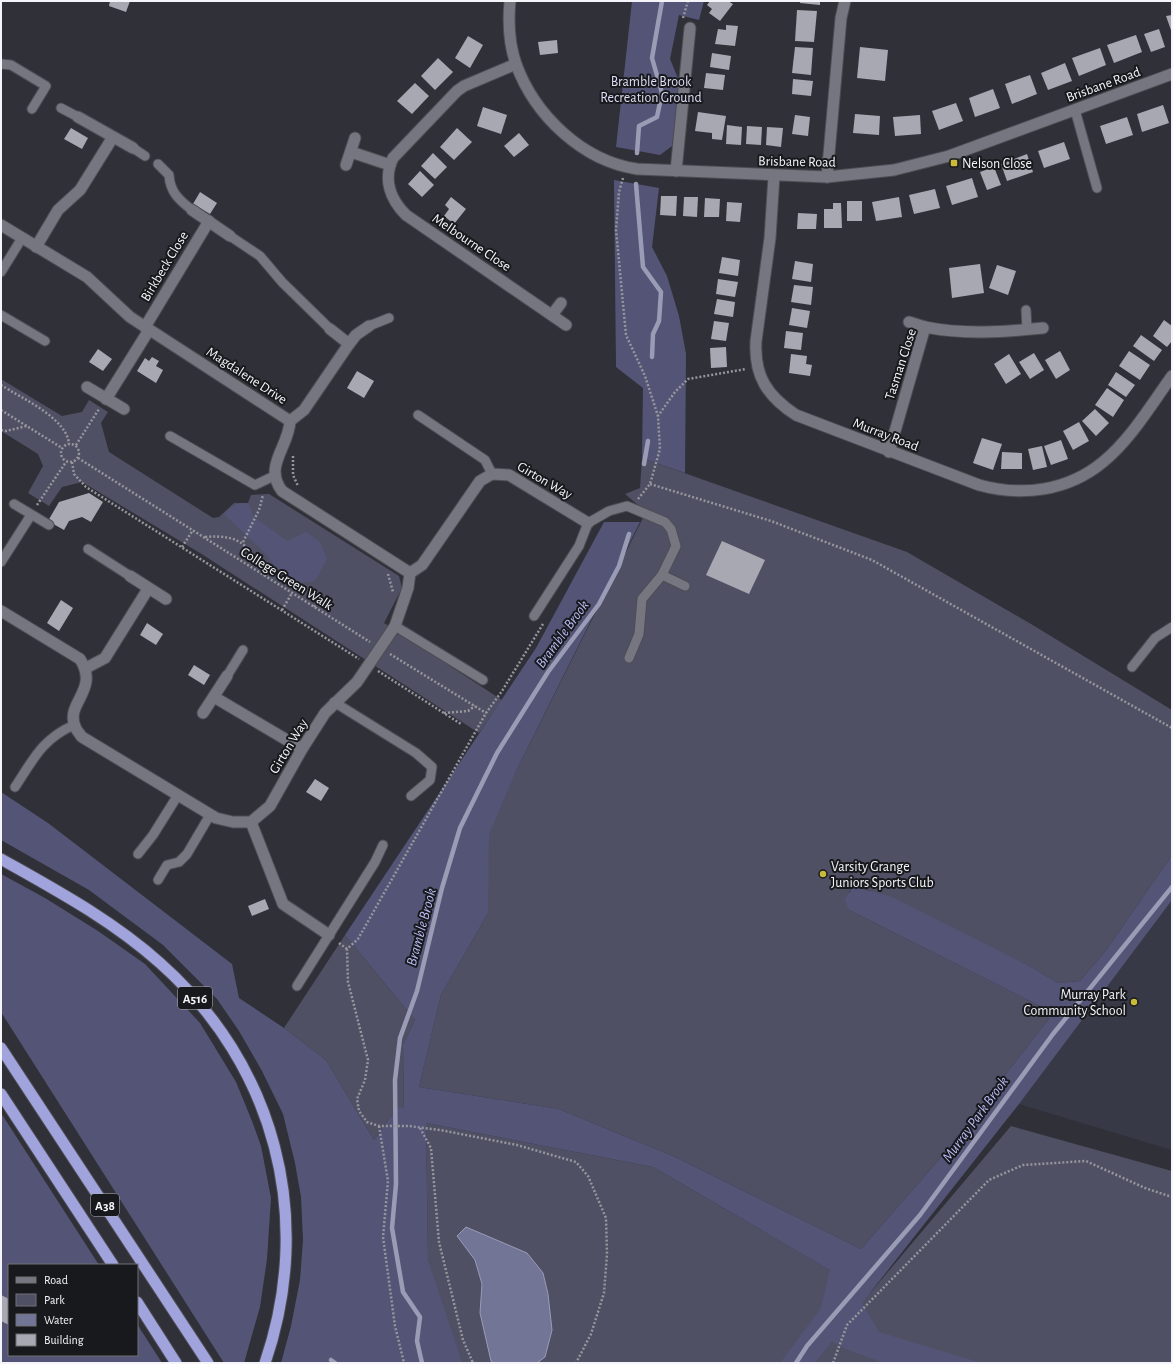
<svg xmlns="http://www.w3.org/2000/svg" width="1173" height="1364" viewBox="0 0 1173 1364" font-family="'Alegreya Sans',sans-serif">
<rect width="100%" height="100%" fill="#303038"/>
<polygon fill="#383947" points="1172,900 1172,1150 1019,1104"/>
<g fill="#4f5064">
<polygon points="1,379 62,416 82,412 89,400 108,412 101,423 109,452 213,518 219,517 234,503 248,503 251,495 269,494 399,576 402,588 384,623 502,700 479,733 200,553 82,482 62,487 49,506 28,493 43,466 38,454 1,431"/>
<polygon points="642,458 907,552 1031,624 1172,710 1172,855 1107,949 1080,981 1058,983 1035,969 864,888 853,886 849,892 849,910 1040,1006 1049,1019 936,1163 861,1249 675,1157 559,1109 419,1087 441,995 488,913 488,834 519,765 646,512 625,494 640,488"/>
<polygon points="345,935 415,1020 403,1045 404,1110 398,1106 374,1140 326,1060 284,1028"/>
<polygon points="426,1123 653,1167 870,1293 1011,1126 1172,1171 1172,1363 459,1363 428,1259"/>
</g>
<g fill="#545576">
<polygon points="632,1 704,1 699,20 679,15 670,59 680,83 672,146 660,155 616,147"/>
<polygon points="614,180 659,188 652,247 667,276 679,316 686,354 685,473 642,458 643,388 616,367"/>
<polygon points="248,503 254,517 287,541 306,532 320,542 327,559 315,581 296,583 278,570 265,553 224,514 236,504"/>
<polygon points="604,522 640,522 519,765 489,834 488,913 441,995 419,1087 559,1109 675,1157 861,1249 936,1163 1049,1019 1040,1006 849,910 845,900 853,886 892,897 1035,969 1058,983 1080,981 1107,949 1172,855 1172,900 1019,1104 862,1303 879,1332 981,1363 884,1363 846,1349 832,1341 815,1363 780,1363 821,1308 830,1270 653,1167 426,1123 428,1259 462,1363 281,1363 291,1326 300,1280 303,1240 301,1197 295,1163 283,1114 262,1071 239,1031 217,999 163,945 89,890 1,840 1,792 48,823 232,964 239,998 284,1028 326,1060 374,1140 398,1106 404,1109 403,1045 415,1020 345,935 536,648"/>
<polygon points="1,874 45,898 98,931 145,964 200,1023 236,1082 252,1121 261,1146 271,1198 267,1259 260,1307 244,1363 224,1363 1,1012"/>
<polygon points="1,1113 99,1265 9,1265 9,1355 137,1355 137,1324 162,1363 1,1363"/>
</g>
<polygon fill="#737597" stroke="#9a9bb5" points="466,1227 527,1253 543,1273 548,1294 552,1330 545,1357 537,1363 494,1363 491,1361 480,1313 482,1284 475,1260 457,1236"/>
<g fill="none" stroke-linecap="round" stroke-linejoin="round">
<g stroke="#9a9bb5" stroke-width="4.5">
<polyline points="637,153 639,126 657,117 662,93 652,58 662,1"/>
<polyline points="636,184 643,267 661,292 659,321 653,334 652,357"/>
<polyline points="644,464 648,441"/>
<polyline points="331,1360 335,1363"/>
<polyline points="422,1363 417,1341 420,1317 403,1292 392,1228 396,1184 395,1080 400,1038 417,991 442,888 460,828 497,753 548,672 599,604 619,566 629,534"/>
<polyline points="796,1363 807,1346 920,1215 1053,1034 1172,887"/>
</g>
</g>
<g fill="#a7a8b2">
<polygon points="110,1 130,1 126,12 109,6"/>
<polygon points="710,1 728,1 733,4 720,21 709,13 712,9 707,5"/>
<polygon points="800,1 820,1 820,5 800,3"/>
<polygon points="797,10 817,11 814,42 795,41"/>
<polygon points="1172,15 1172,33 1166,16"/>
<polygon points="726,25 738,26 735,46 715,44 718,29 726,30"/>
<polygon points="1159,29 1165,47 1151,52 1144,34"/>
<polygon points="1136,35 1142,52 1114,63 1107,45"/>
<polygon points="468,36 483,45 470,68 455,58"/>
<polygon points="557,40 558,53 540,55 538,42"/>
<polygon points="795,47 813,48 811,75 792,73"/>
<polygon points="860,47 888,50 885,81 857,78"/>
<polygon points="1100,48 1106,65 1079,76 1072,58"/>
<polygon points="712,53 731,56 729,70 710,67"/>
<polygon points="438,58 453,72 435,90 421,76"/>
<polygon points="1065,63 1072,81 1048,90 1041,73"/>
<polygon points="706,73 725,75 723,90 704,88"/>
<polygon points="1030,75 1037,94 1012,104 1005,84"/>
<polygon points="793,79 813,81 811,96 792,94"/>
<polygon points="415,83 429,96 412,114 397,101"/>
<polygon points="993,89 1000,108 975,117 969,98"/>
<polygon points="956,103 963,121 939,130 932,111"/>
<polygon points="1163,105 1169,123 1142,132 1137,114"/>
<polygon points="483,107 507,115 501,134 477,126"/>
<polygon points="698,112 726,116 722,140 712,139 712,133 695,131"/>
<polygon points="855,114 880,116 879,135 853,133"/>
<polygon points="795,115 810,117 808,136 792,134"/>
<polygon points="920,115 921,134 895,136 893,117"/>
<polygon points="1127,117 1133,135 1106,144 1100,126"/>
<polygon points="727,125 742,127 741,145 726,144"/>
<polygon points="747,126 762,127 761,145 746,144"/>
<polygon points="767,127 783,128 781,147 766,145"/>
<polygon points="71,128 88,138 82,149 64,139"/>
<polygon points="457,128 472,142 454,160 440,147"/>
<polygon points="519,133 529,145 514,157 504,146"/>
<polygon points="1064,142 1070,159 1044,168 1038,151"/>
<polygon points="433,153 447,167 435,179 421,166"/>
<polygon points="1027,154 1033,172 1007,181 1001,164"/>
<polygon points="994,167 1001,185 987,190 980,172"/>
<polygon points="420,171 434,185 422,197 408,184"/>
<polygon points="972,178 978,197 952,205 946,186"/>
<polygon points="935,189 940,208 914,214 909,195"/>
<polygon points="200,192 217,203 210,214 193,204"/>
<polygon points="661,196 677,196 676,216 660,215"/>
<polygon points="451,197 466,209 454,224 444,216 449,209 445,205"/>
<polygon points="684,197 698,197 697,217 683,216"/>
<polygon points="899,197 902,217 876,221 872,202"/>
<polygon points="705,198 720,199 719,217 704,217"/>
<rect x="847" y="201" width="15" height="20"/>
<polygon points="727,202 742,203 740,222 726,221"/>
<polygon points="833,203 841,203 842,228 824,228 824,209 833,209"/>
<polygon points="798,213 817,214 816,229 797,229"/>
<polygon points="722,257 740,260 738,276 719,273"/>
<polygon points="795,261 813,264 811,282 792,279"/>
<polygon points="980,264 984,293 952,298 949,268"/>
<polygon points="997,265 1016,271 1008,295 989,288"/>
<polygon points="718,279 738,282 735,297 716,294"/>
<polygon points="794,285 813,287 811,305 791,302"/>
<polygon points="717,299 735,302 733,317 714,314"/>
<polygon points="792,308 810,311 807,328 789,325"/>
<polygon points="1164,320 1172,326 1172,341 1167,347 1153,336"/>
<polygon points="714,321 729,323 726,341 711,339"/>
<polygon points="786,331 803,333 801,350 784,348"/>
<polygon points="1141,335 1162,350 1154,361 1133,346"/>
<polygon points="726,347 727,367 711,368 710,348"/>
<polygon points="98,349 112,359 103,371 89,362"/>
<polygon points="1060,351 1070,370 1056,379 1045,360"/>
<polygon points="1129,351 1150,365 1140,380 1119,366"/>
<polygon points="1034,353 1044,370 1030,379 1019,362"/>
<polygon points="791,354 807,356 806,364 812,365 810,376 789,373"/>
<polygon points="1009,354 1021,374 1006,384 994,364"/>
<polygon points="152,357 159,361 156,366 163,370 156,383 137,371 145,358 149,361"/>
<polygon points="357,371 374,381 364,398 347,388"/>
<polygon points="1116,372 1135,385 1126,397 1108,385"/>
<polygon points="1107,388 1124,400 1113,417 1095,405"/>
<polygon points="1095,409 1109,423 1096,436 1082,421"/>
<polygon points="1079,422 1089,441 1073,450 1063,431"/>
<polygon points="982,438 1002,444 993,470 973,463"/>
<polygon points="1061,440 1068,459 1051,465 1044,446"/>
<polygon points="1042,446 1047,467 1033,470 1028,449"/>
<polygon points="1002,452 1022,453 1022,469 1001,469"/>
<polygon points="89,493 103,502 91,522 82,517 69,521 64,530 48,521 59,502"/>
<polygon points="722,541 765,560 749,594 706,575"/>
<polygon points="61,600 73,608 59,631 47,623"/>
<polygon points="147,623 163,634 156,645 140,635"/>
<polygon points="194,665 210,675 204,685 188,675"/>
<polygon points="315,779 329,788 321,801 306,792"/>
<polygon points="265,899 269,909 252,916 248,906"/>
<polygon points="1,1295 9,1299 9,1325 1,1321"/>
</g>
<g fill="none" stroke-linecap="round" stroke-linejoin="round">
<defs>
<g id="service">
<polyline points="1,64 11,65 46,86 32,109"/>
<polyline points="61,108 78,117"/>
<polyline points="1075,110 1097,188"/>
<polyline points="133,148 145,156"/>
<path d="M158,164l11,11c1,17 10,25 23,35"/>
<polyline points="230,236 260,256 282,282 330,329"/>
<polyline points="1,272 22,238"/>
<polyline points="1026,310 1027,330"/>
<polyline points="1,315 45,341"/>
<polyline points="369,326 389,318"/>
<polyline points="418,415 485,460 492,474"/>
<polyline points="170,436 255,485 274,476"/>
<polyline points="14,504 49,525"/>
<polyline points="88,549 130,576"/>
<polyline points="1,562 31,515"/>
<polyline points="662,575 685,586"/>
<polyline points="534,616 579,546 588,523 609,511 627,506 665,522 671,529 676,546 662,575 642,599 639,634 629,658"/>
<polyline points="395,626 483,680"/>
<polyline points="1132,667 1155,638 1172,627"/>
<polyline points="227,676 243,650"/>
<polyline points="334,702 416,753 432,767 430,780 411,796"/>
<path d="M15,787c18,-27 27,-48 59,-62"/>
<polyline points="138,854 153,835 178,795"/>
<polyline points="158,880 167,865 179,862 187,854 210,815"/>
<polyline points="297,986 375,862 383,845"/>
</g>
<g id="minor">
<path d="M516,64l-52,22 -7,5 -64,67c-10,21 -3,41 13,57l160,110"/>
<polyline points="78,117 133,148"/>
<polyline points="351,152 390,165"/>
<polyline points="346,165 355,138"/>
<polyline points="676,171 690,28"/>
<path d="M774,176l-4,62 -14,103c-2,35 11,55 40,74l183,70c43,12 89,6 124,-23 28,-23 48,-57 69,-86"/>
<polyline points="827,177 841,18 845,1"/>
<polyline points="192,210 230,236"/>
<path d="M1,225l86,52 43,40 160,104c-1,26 -27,45 -8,70l128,82"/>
<polyline points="36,247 58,210 80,190 113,137"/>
<polyline points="552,315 561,303"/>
<polyline points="909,322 925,327"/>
<polyline points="145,327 209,221"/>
<polyline points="330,329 349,344"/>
<polyline points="87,387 124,409"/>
<polyline points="106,399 149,330"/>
<polyline points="290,421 304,410 349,344 356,335 369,326"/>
<path d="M889,452l36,-125c40,8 78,5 118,1"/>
<polyline points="130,576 166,599"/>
<path d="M1,611l79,48c20,31 -15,44 -5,67 1,4 4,7 7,11l134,81 17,4h18l19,-16 32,-57 23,-36 32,-31 38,-56 13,-38 2,-15 12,-8 58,-84 12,-7 17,1 79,48"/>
<polyline points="86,668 105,658 148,589"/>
<polyline points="214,697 302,749"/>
<polyline points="203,713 227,676"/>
<polyline points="251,822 283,904 329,935"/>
</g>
<path id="tertiary" d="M510,1c-2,21 -1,43 6,63 19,52 67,97 121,105l190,8 67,-7 55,-14 223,-82"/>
<g id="trunk">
<path d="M1,859c55,31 111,61 159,104 115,102 155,254 105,400"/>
<polyline points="1,1048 208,1363"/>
<polyline points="1,1094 113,1265"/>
<polyline points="137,1302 176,1363"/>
</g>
</defs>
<use href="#service" stroke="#4d4d54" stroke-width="11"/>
<use href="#minor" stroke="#4d4d54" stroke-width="13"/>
<use href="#tertiary" stroke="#4d4d54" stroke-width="13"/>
<use href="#trunk" stroke="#4d4d54" stroke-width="13"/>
<g stroke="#96969d" stroke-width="2.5" stroke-dasharray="2 2" stroke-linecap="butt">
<polyline points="683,18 688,1"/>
<polyline points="623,178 619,192 616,230 626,335 645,376 658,416"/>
<path d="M1,385c20,13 66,33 68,59"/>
<polyline points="1,410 62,448"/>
<polyline points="1,430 6,431 27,426"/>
<circle cx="70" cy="453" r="9"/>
<polyline points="76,445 99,409"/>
<polyline points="293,456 293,475 298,486"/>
<polyline points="78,458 370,642"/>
<polyline points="72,462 74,474 86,487 359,659"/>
<polyline points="650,484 771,521 872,560 1172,728"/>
<polyline points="638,499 650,484 660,449 658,416 675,392 688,379 746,369"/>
<polyline points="37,505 66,462"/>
<path d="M205,537c37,-3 44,9 60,39"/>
<polyline points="243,542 259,510 263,495"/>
<polyline points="182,547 193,530"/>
<polyline points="388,574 393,592"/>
<polyline points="314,607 320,597"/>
<polyline points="282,610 292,593"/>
<polyline points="543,624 502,691 486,713 358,939 347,949 348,982 368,1060 365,1080 357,1099 359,1111 367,1122 379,1126 409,1126 440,1130 517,1145 576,1162 588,1176 606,1218 607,1254 604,1293 591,1334 576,1363"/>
<polyline points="390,654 486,713"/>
<polyline points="378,671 461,724"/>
<polyline points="444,713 468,711 475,706"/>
<polyline points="339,943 347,949"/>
<polyline points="379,1126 388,1181 383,1237 395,1326 404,1363"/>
<polyline points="420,1128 431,1148 439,1242 463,1340 473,1363"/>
<polyline points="833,1363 847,1325 989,1180 1023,1165 1086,1161 1145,1188 1172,1197"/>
</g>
<use href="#service" stroke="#75767f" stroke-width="9"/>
<use href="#minor" stroke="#75767f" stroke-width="11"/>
<use href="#tertiary" stroke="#75767f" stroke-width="11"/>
<use href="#trunk" stroke="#a1a3dc" stroke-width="11"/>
</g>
<g fill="#caba3a" stroke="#18191c" stroke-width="1.5">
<rect x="950" y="159" width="8" height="8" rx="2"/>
<circle cx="823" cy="874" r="4"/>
<circle cx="1134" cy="1002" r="4"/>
</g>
<g text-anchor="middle" stroke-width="4" stroke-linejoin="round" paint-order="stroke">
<g fill="#18191c" stroke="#b2b2b7" stroke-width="1">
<rect x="178" y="987" width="34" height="22" rx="3"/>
<rect x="91" y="1194" width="28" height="22" rx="3"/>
</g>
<g font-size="13" font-weight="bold" fill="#f4f4fa">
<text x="195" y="1003">A516</text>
<text x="105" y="1210">A38</text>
</g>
<g font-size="14" fill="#dddef7" stroke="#18191c">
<text x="651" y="86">Bramble Brook<tspan x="651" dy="16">Recreation Ground</tspan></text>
</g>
<g font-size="14" fill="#f4f4fa" stroke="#18191c">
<text transform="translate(1103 84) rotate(-20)" y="5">Brisbane Road</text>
<text transform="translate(797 161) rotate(1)" y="5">Brisbane Road</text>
<text transform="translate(472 242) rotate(34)" y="5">Melbourne Close</text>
<text transform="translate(164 266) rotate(-59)" y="5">Birkbeck Close</text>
<text transform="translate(900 364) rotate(-72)" y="5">Tasman Close</text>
<text transform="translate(247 375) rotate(33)" y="5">Magdalene Drive</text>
<text transform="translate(886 434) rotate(21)" y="5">Murray Road</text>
<text transform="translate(545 480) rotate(30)" y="5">Girton Way</text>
<text transform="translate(287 578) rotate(32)" y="5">College Green Walk</text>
<text transform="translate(288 746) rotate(-59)" y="5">Girton Way</text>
</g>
<g font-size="14" fill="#f4f4fa" stroke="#18191c" text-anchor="start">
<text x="962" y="168">Nelson Close</text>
<text x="831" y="871">Varsity Grange<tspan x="831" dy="16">Juniors Sports Club</tspan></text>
<text x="1126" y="999" text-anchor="end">Murray Park<tspan x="1126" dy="16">Community School</tspan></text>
</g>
<g font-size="15" font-style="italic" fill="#b8bbf5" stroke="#18191c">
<text transform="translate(562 634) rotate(-54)" y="5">Bramble Brook</text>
<text transform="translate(421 927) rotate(-75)" y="5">Bramble Brook</text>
<text transform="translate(975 1119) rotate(-54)" y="5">Murray Park Brook</text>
</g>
</g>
<rect width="1173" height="1364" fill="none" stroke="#f4f4fa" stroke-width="4"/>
<rect x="8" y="1264" width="130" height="92" fill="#18191c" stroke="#707175"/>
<rect x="16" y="1277" width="20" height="6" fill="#75767f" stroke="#707175"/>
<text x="44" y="1284" font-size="12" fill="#f4f4fa">Road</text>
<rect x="16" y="1294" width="20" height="12" fill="#4f5064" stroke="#707175"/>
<text x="44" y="1304" font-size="12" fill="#f4f4fa">Park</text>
<rect x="16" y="1314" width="20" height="12" fill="#737597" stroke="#707175"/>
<text x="44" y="1324" font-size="12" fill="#f4f4fa">Water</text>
<rect x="16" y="1334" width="20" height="12" fill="#a7a8b2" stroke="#707175"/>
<text x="44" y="1344" font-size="12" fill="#f4f4fa">Building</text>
</svg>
